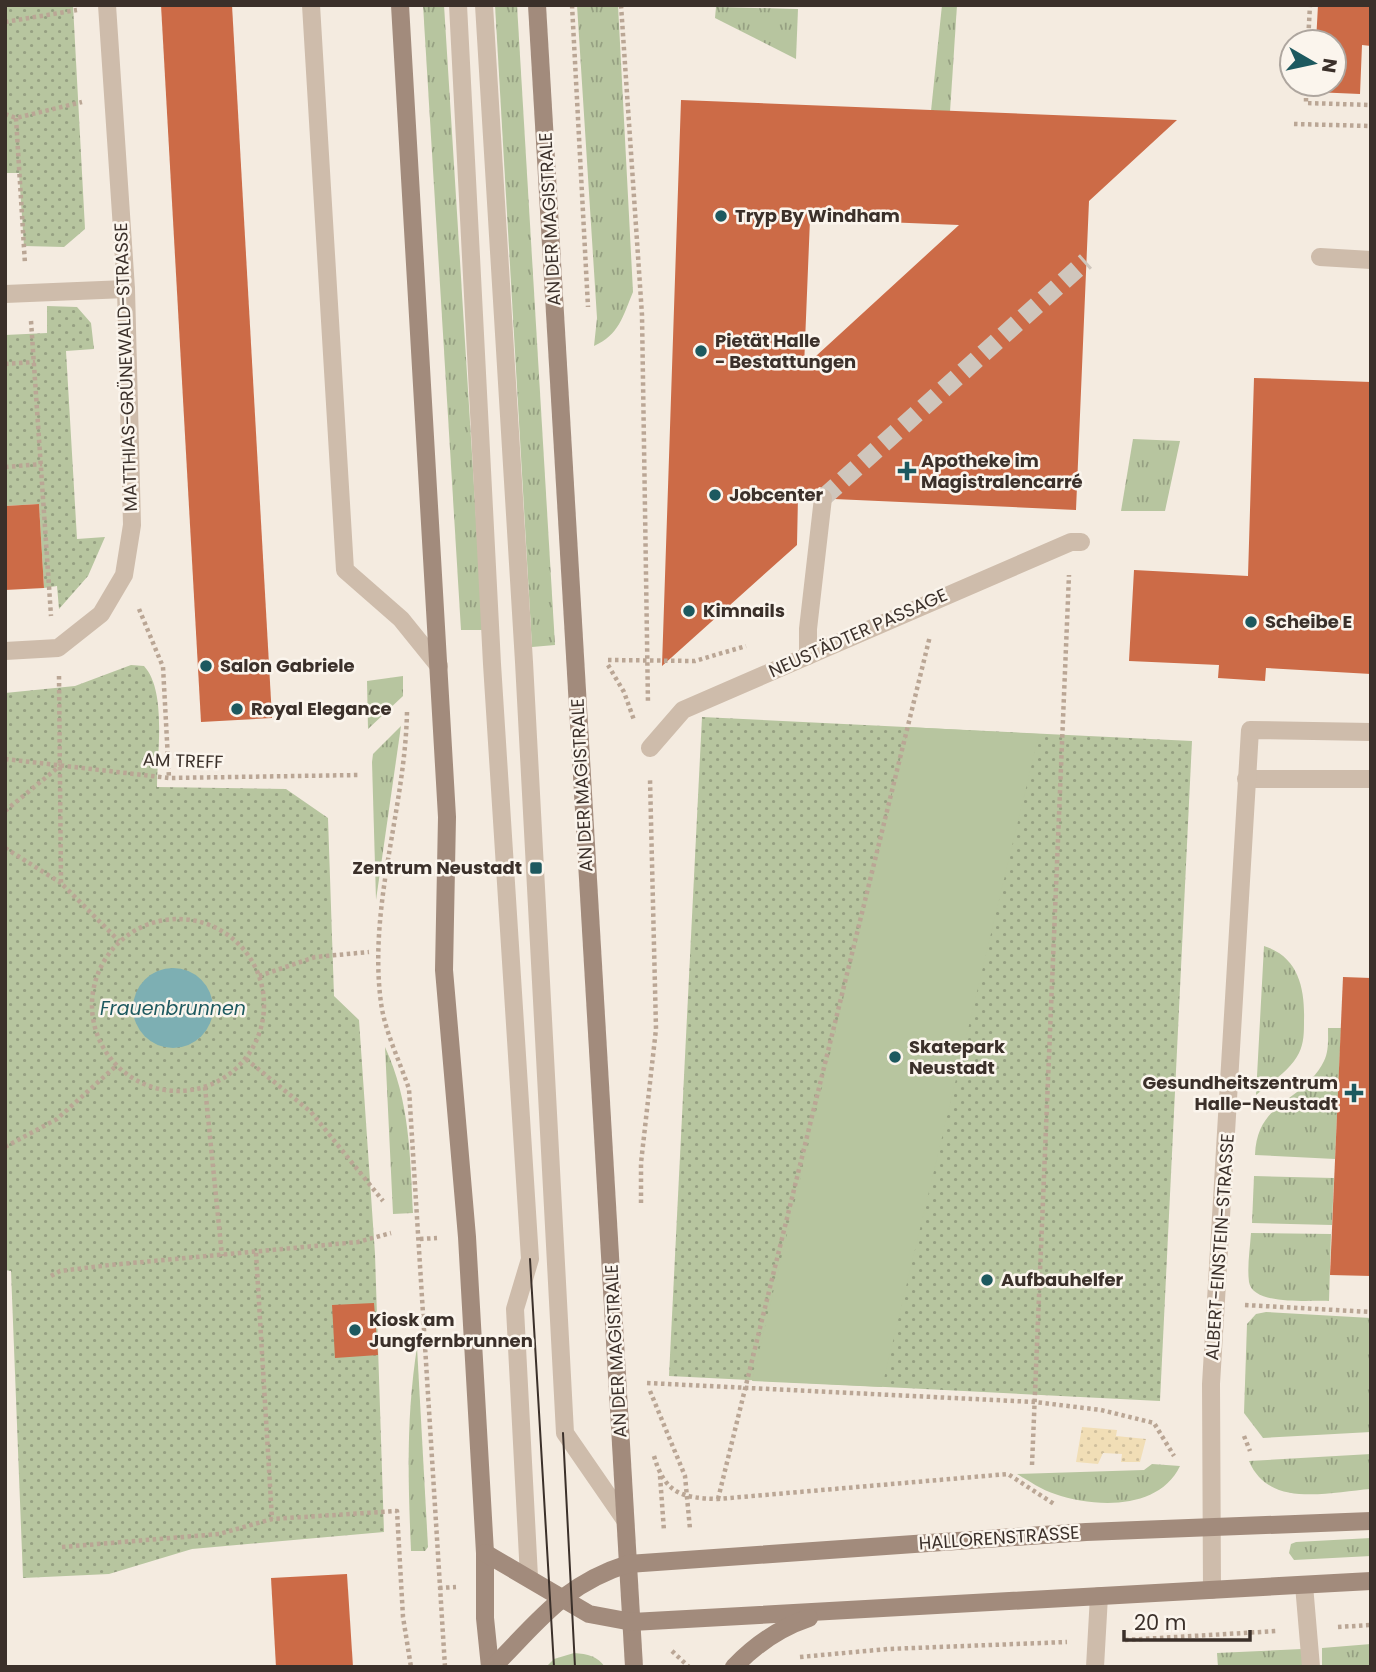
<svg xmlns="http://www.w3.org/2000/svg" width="1376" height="1672" viewBox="0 0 1376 1672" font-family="Poppins,sans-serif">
<defs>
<pattern id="grass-tufts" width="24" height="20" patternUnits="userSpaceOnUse" patternTransform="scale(1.75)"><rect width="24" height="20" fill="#b7c59f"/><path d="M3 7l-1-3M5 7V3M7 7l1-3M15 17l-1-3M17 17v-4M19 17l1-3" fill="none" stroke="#96a082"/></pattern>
<pattern id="sand-dots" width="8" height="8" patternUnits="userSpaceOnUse" patternTransform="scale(1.75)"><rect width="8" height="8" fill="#f1deb6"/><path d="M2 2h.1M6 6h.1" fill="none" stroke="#d0bf9d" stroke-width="1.8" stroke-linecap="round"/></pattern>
<pattern id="park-dots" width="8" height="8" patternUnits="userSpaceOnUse" patternTransform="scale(1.75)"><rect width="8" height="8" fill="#b7c59f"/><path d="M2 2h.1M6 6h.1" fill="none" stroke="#96a082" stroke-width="1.8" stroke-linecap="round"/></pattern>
</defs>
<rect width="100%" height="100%" fill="#f4ebe0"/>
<g fill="url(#grass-tufts)">
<polygon points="423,5 444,5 483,630 461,630"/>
<polygon points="495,5 517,5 555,645 532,647"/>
<path d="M577,5h41l15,287c-10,24 -14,43 -39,54l3,-28z"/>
<polygon points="942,5 957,5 950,112 931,111"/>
<polygon points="716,7 798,9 796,59 715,18"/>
<polygon points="1133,439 1180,441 1165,511 1121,511"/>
<polygon points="403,676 403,696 368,729 367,681"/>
<polygon points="401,726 376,900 372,762 373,754"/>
<path d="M1264,946c35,11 41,43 40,75 0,11 0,22 -5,32 -8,17 -29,30 -43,42z"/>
<path d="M1328,1028h13l-6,131 -80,-4c2,-55 48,-52 69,-94 5,-10 4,-23 4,-33z"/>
<path d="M385,1047c25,54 25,108 28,166l-20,1z"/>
<polygon points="1254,1176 1334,1178 1332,1225 1252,1223"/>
<path d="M1251,1233l80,1 -2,67c-19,-1 -76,5 -80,-19 -2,-15 1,-34 2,-49z"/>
<polygon points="1266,1312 1371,1318 1371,1432 1263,1438 1244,1413 1247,1324 1256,1314"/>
<path d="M417,1347l11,200 -3,4h-14c-3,-71 -5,-133 6,-204z"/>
<path d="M1371,1454v35c-42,3 -102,20 -122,-28z"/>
<path d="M1152,1464l28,2c-21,44 -84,42 -125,28 -13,-4 -26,-13 -38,-20l127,-4z"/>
<polygon points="1371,1538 1371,1556 1294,1560 1289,1553 1291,1544 1296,1542"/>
<polygon points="1371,1644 1371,1667 1322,1667 1322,1648"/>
<polygon points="1302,1649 1304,1667 1218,1667 1217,1653"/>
<path d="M574,1653c14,1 23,3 31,14h-59l8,-8z"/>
</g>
<polygon fill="url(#sand-dots)" points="1082,1427 1117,1430 1116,1436 1146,1439 1140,1462 1121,1462 1122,1454 1103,1453 1098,1464 1076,1462"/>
<g fill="url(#park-dots)">
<polygon points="5,5 73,5 85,229 64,247 24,246 19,173 5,173"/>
<polygon points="47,306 77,307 91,323 94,349 66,351 77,539 105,537 88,576 59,609 57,586 44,588 39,504 5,506 5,335 47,333"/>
<path d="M131,665l13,1c23,25 13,88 13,121l129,2 42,29 6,178 25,24 16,234 9,278 -192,17 -83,25 -86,4 -12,-307 -6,-1v-577l70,-7z"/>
<polygon points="702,717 1192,741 1160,1401 669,1376"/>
</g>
<polygon fill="#b7c59f" points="908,727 1039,734 882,1387 752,1381"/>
<circle fill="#7dafb3" cx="173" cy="1008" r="40"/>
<g fill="#cc6b47" fill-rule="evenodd">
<polygon points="161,5 232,5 272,718 201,722"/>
<polygon points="1318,5 1371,5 1371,46 1362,45 1360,94 1314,92 1314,84 1334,84 1334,42 1316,42"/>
<path d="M681,100l496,20 -88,81 -13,309 -242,-11 -4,-10 -11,-2 -7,10 -14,-1 -1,49 -135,121zM810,219l149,6 -155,142z"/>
<polygon points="1254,378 1371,382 1371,674 1266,668 1265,681 1218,678 1219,665 1129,661 1134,570 1248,576"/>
<polygon points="39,504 44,588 5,590 5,506"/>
<polygon points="1343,977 1371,978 1371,1276 1330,1275"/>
<polygon points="374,1303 378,1355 335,1358 332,1305"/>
<polygon points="347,1574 353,1667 276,1667 271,1578"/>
</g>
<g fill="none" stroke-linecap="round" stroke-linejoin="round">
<polyline stroke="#cfc6bc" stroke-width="18" stroke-dasharray="18 9" stroke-linecap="butt" points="823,498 1086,261"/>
<g stroke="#baa695" stroke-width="4.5" stroke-dasharray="3.5 3.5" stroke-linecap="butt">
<polyline points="572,5 588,307"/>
<polyline points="621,5 642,315 648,704"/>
<polyline points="5,22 77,10"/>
<polyline points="1308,42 1310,5"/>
<polyline points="1306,84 1306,103 1371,105"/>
<polyline points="5,114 16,118 82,102"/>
<polyline points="16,118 25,264"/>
<polyline points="1294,124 1371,126"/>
<polyline points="31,321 51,616"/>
<polyline points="5,364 35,362"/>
<polyline points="5,467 42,464"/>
<polyline points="139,609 163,667 169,778"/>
<polyline points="608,660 695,661 746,646"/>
<polyline points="608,665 624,692 634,720"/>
<polyline points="59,676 61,883 119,941"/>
<path d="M407,712c-2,97 -39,194 -26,291 4,29 19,59 28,86l36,578"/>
<polyline points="5,759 169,778 360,775"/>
<polyline points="5,811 61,765"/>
<polyline points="5,848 61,883"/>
<circle cx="178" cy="1005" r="86"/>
<polyline points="259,976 315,957 369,952"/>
<polyline points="246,1059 311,1112 383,1201"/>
<polyline points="205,1087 222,1256"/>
<polyline points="5,1147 57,1119 116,1066"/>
<polyline points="641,1203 641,1163 656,1029 650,779"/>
<polyline points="420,1239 437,1238"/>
<polyline points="256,1253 272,1519"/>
<polyline points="51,1276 60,1271 110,1265 358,1242 391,1233"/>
<polyline points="1245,1305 1371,1312"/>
<polyline points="647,1383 1035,1402 1101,1410 1154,1423 1174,1456"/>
<polyline points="650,1391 685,1476 690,1529"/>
<polyline points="1244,1436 1250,1451"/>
<path d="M654,1456c11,38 28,42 64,43l290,-25 46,30"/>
<polyline points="1032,1465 1069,575"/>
<polyline points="660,1476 664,1531"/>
<polyline points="718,1499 930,636"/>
<polyline points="62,1547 219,1534 272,1519 397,1511 403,1617 411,1667"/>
<polyline points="439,1588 456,1587"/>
<polyline points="1338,1627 1371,1625"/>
<polyline points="1125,1640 1277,1631"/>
<polyline points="672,1651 689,1667"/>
<polyline points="800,1657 888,1649 1067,1642"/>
</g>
<g stroke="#cebcab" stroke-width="18">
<polyline points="311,5 345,570 401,619 439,666"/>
<polyline points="458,5 492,664 530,1259 515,1309 529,1577"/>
<polyline points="484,5 524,662 565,1433 625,1520"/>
<polyline points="1320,257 1371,260"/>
<polyline points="1246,779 1371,779"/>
<polyline points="1304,1585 1311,1667"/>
<polyline points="1212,1590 1211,1384 1250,730 1371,732"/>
</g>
<g stroke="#cebcab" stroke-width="18">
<polyline points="5,294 126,289"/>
<polyline points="5,651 58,648 101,614 124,575 132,525 126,289 107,5"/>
<polyline points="808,656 808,629 823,498"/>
<polyline points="650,748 683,710 1071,542 1081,542"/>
<polyline points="1095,1667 1099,1596"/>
</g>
<g stroke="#a28b7c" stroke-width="18">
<polyline points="400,5 447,817 444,970 467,1237 485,1553 485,1618 490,1667"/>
<polyline points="537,5 634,1667"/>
<polyline points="485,1553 589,1614 632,1622 1371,1581"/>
<path d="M493,1667c46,-46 71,-83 135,-103l458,-32 285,-11"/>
<path d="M734,1667c22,-23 45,-39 75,-49"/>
</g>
<g stroke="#3b302a" stroke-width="2">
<polyline points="530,1259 554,1667"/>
<polyline points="563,1433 575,1667"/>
</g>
</g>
<g fill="#1d595f" stroke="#fbf5ed" stroke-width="2.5">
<circle cx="721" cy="216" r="7"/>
<circle cx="701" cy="351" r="7"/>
<path d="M903.5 460.5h7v7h7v7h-7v7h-7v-7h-7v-7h7z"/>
<circle cx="715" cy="495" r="7"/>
<circle cx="689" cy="611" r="7"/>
<circle cx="1251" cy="622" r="7"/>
<circle cx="206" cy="666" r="7"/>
<circle cx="237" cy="709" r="7"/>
<rect x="529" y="861" width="14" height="14" rx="3.5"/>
<circle cx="895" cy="1057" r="7"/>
<path d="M1350.5 1082.5h7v7h7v7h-7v7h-7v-7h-7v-7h7z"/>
<circle cx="987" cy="1280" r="7"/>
<circle cx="355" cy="1330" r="7"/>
</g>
<g text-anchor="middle" stroke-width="5" stroke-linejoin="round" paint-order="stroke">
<g font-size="18" font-weight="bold" fill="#3b302a" stroke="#fbf5ed" text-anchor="start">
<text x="735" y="222">Tryp By Windham</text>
<text x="715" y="347">Pietät Halle<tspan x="715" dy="21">- Bestattungen</tspan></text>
<text x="921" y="467">Apotheke im<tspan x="921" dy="21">Magistralencarré</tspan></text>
<text x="729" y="501">Jobcenter</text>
<text x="703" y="617">Kimnails</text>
<text x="1265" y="628">Scheibe E</text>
<text x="220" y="672">Salon Gabriele</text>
<text x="251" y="715">Royal Elegance</text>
<text x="522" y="874" text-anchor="end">Zentrum Neustadt</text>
<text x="909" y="1053">Skatepark<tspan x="909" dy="21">Neustadt</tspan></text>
<text x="1338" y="1089" text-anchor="end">Gesundheitszentrum<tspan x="1338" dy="21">Halle-Neustadt</tspan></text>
<text x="1001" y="1286">Aufbauhelfer</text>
<text x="369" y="1326">Kiosk am<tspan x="369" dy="21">Jungfernbrunnen</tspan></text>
</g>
<g font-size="18" fill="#3b302a" stroke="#fbf5ed">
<text transform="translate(550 219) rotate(-93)" y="6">AN DER MAGISTRALE</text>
<text transform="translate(126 367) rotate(-92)" y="6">MATTHIAS-GRÜNEWALD-STRASSE</text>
<text transform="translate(858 633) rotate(-24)" y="6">NEUSTÄDTER PASSAGE</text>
<text transform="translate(183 761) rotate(2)" y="6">AM TREFF</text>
<text transform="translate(582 785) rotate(-93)" y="6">AN DER MAGISTRALE</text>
<text transform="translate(1220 1247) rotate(-86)" y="6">ALBERT-EINSTEIN-STRASSE</text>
<text transform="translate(616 1351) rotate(-93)" y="6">AN DER MAGISTRALE</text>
<text transform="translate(999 1538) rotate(-4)" y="6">HALLORENSTRASSE</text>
</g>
<g font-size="19" font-style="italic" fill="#1d595f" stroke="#fbf5ed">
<text x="173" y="1015">Frauenbrunnen</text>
</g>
</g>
<rect width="1376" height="1672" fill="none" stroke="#3b302a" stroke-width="14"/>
<g transform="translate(1313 63) rotate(99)"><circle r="33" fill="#fbf5ed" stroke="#aea69f" stroke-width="2"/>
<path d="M0-5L12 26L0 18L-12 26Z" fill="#1d595f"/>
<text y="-10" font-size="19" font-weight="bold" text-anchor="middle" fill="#3b302a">N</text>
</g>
<path d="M1124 1630v10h126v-10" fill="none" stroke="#3b302a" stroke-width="3.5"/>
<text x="1134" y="1630" font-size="21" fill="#3b302a" stroke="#fbf5ed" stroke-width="5" paint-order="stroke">20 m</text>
</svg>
